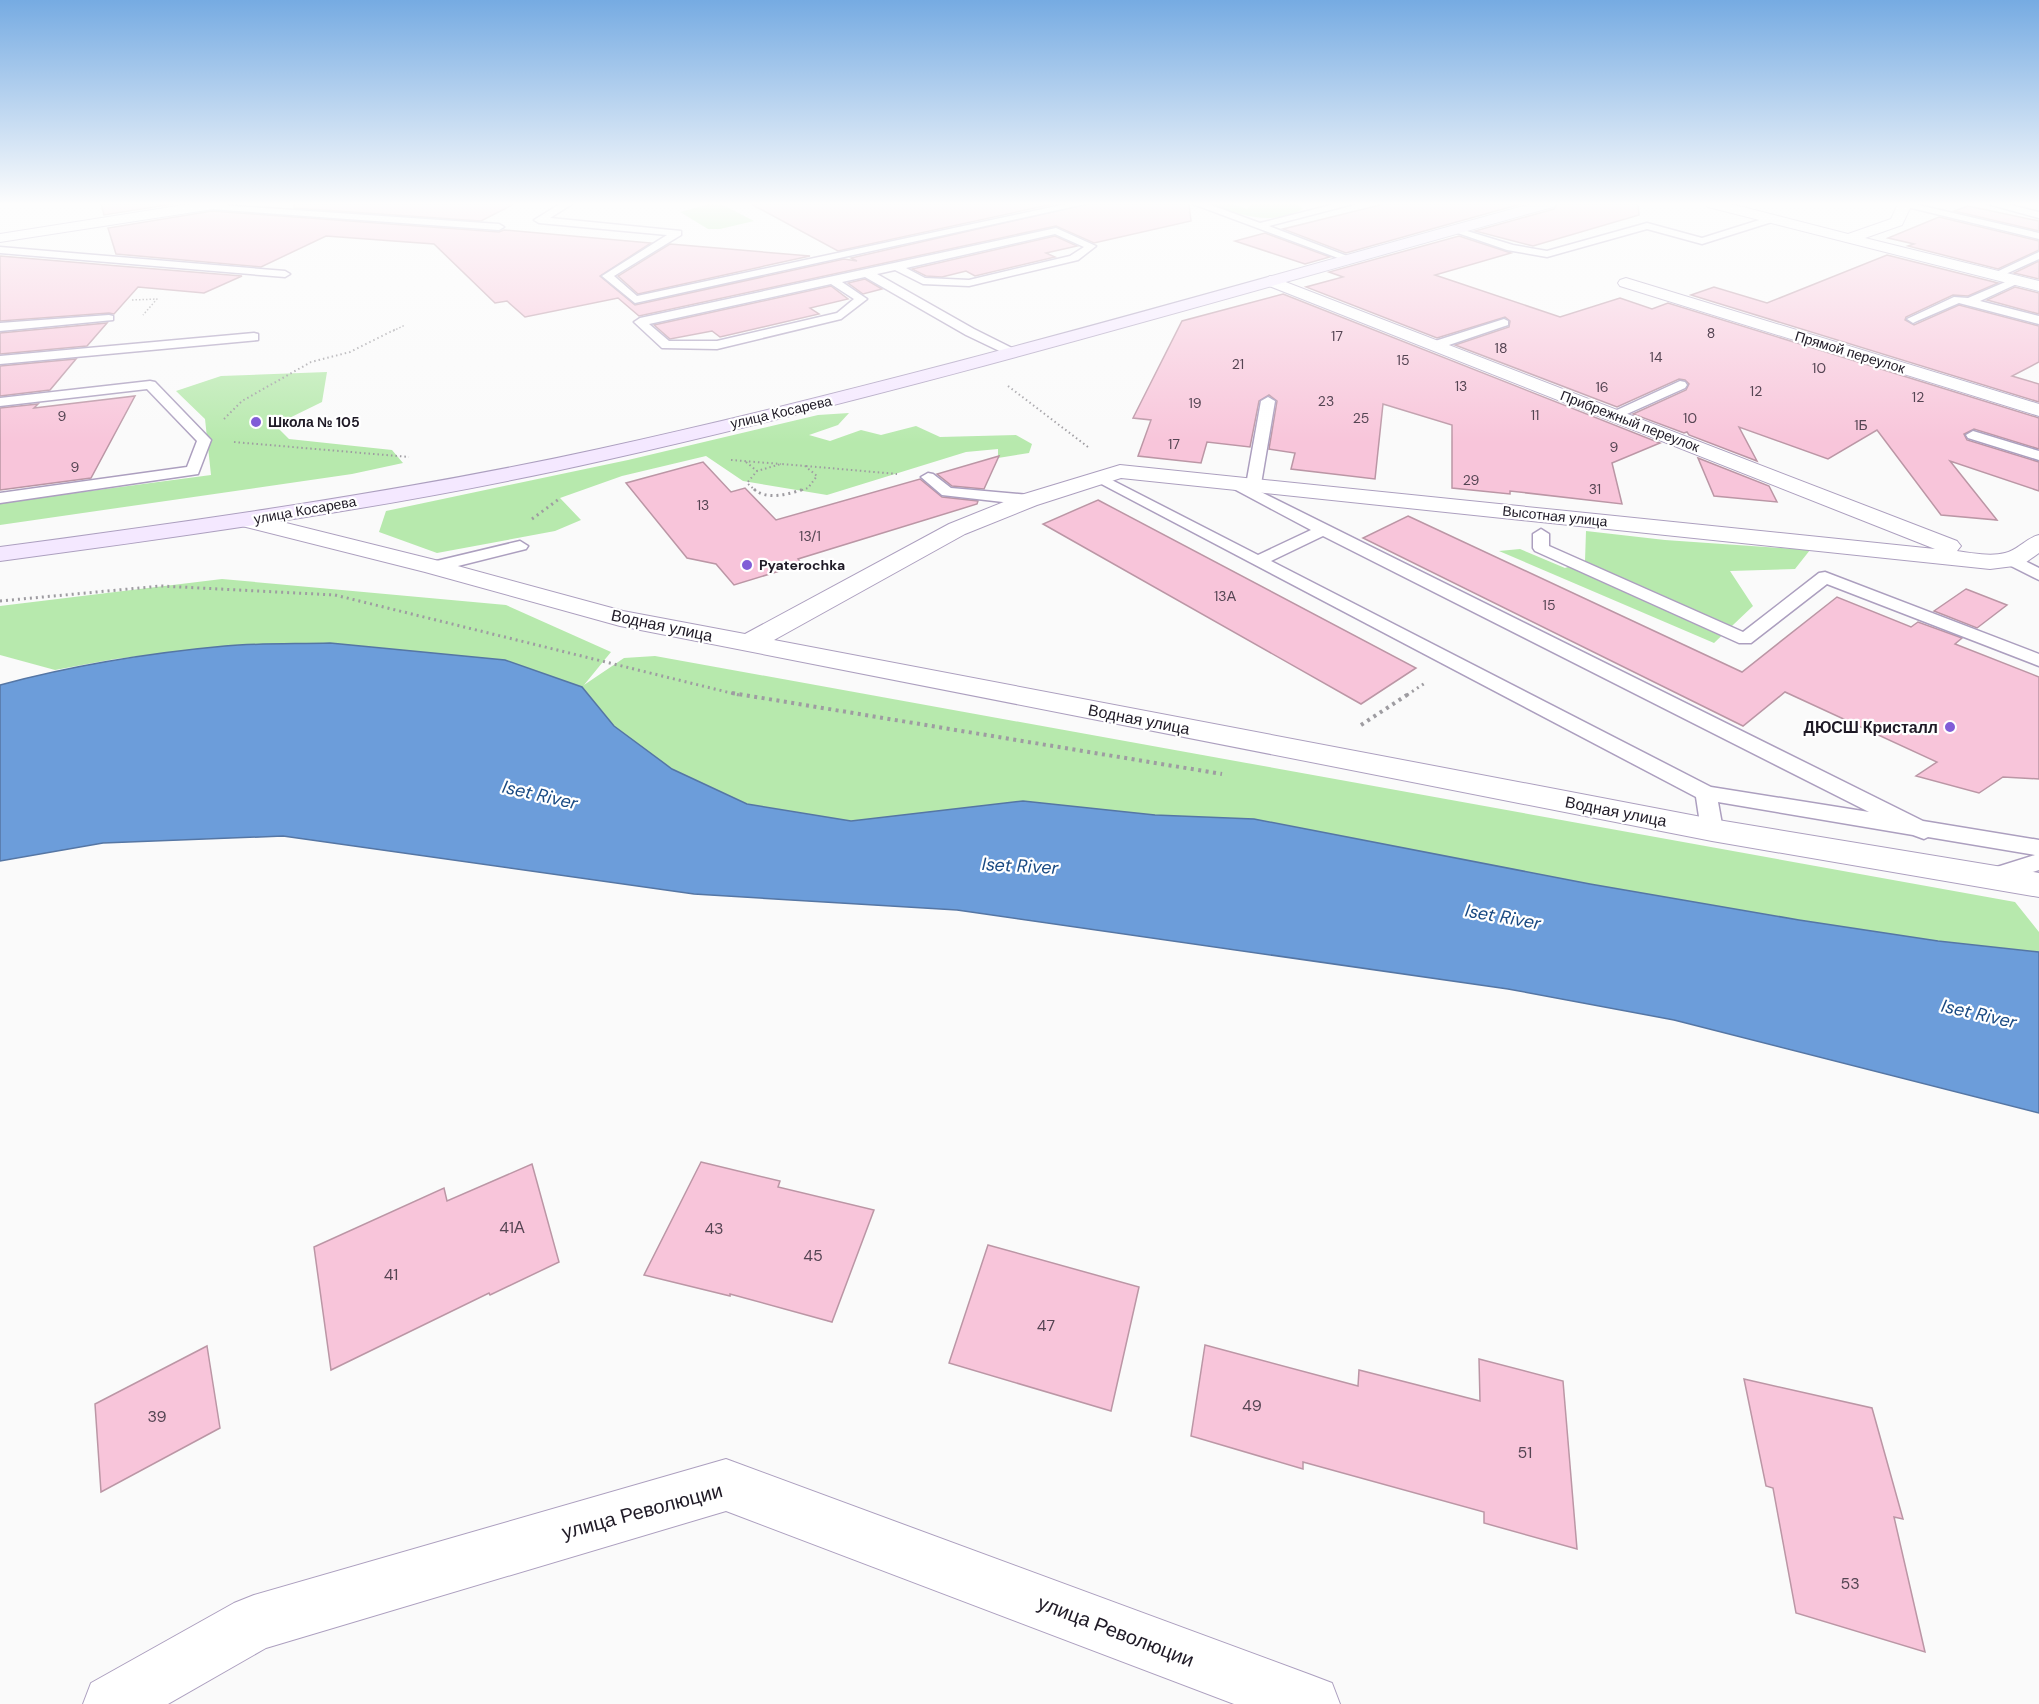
<svg xmlns="http://www.w3.org/2000/svg" width="2039" height="1704" viewBox="0 0 2039 1704" font-family="'DM Sans',sans-serif">
<rect width="100%" height="100%" fill="#fafafa"/>
<g fill="#b7e9ad">
<polygon points="710,204 723,205 754,221 720,229 708,229 680,212"/>
<path d="M1208,204h25l14,5 4,-5h46l6,5c-32,18 -64,5 -95,-5z"/>
<polygon points="327,372 322,402 275,425 289,439 392,450 403,463 352,474 0,525 0,503 211,475 205,419 176,391 221,376"/>
<polygon points="849,413 838,425 809,435 830,441 861,430 881,435 916,426 940,437 1016,435 1032,444 1029,453 998,458 998,449 966,452 827,495 743,481 706,456 622,476 560,498 581,520 555,531 437,553 379,532 386,511 628,460 818,415"/>
<polygon points="1586,531 1665,540 1810,550 1795,569 1730,571 1753,606 1714,643 1499,551 1520,549 1565,568 1585,561"/>
<polygon points="222,579 506,605 611,652 584,685 624,658 655,656 2015,902 2039,932 2039,952 1938,941 1799,920 1590,884 1254,819 1155,815 926,813 851,821 747,804 672,769 613,726 582,687 505,661 330,643 227,646 115,659 55,670 0,655 0,606"/>
</g>
<path fill="#6c9dda" stroke="#5576a4" stroke-width="1.5" d="M330,643l175,17 77,27 32,39 58,43 75,35 104,17 172,-20 132,14 99,4 336,65 209,36 139,21 101,11v161l-365,-93 -166,-31 -551,-79 -263,-16 -411,-58 -180,7 -103,18v-176c74,-20 149,-32 225,-39 34,-3 70,-2 105,-3z"/>
<g fill="#f8c5da" stroke="#bb96a5" stroke-width="1.5">
<polygon points="101,204 173,204 104,215"/>
<polygon points="294,204 514,204 481,221 294,208"/>
<polygon points="751,204 1053,204 838,251"/>
<polygon points="1087,204 1189,204 1191,221 1094,243 1056,226 639,316 618,298 525,317 507,301 495,303 434,244 326,236 261,267 116,254 108,228 212,211 499,232 504,230 651,243 600,276 635,305 844,259 857,261 851,258"/>
<polygon points="1384,204 1521,204 1346,253 1283,229"/>
<polygon points="1557,204 1638,204 1639,215 1533,246 1475,231 1554,209"/>
<polygon points="1968,206 2039,221 2039,231 1954,211"/>
<polygon points="1939,217 2039,241 2039,250 1998,269 1908,246 1914,244 1888,238"/>
<polygon points="1265,233 1330,257 1305,264 1235,241"/>
<polygon points="1055,236 1077,246 1046,253 1055,257 975,276 966,271 942,277 926,276 912,269"/>
<polygon points="1459,236 1511,253 1435,275 1560,317 1620,298 1652,309 1668,303 2039,418 2039,449 1974,429 1964,434 1967,440 2039,462 2039,491 1950,461 1997,520 1941,515 1877,430 1828,459 1739,427 1757,461 1689,435 1687,432 1684,433 1633,414 1686,390 1689,384 1685,380 1679,379 1617,407 1455,345 1509,327 1510,321 1505,317 1437,338 1306,287 1343,277 1329,272"/>
<polygon points="670,244 810,256 638,294 618,276"/>
<polygon points="1887,255 1998,283 1968,296 1953,295 1906,317 1905,320 1914,325 1959,305 2039,326 2039,362 2012,376 2039,384 2039,402 1691,295 1714,287 1767,303"/>
<polygon points="0,256 119,266 242,276 204,293 138,287 114,314 109,313 0,321"/>
<polygon points="2039,261 2039,279 2014,273"/>
<polygon points="865,279 882,289 863,294 848,283"/>
<polygon points="831,286 848,299 810,308 819,314 720,337 712,331 670,339 654,325"/>
<polygon points="2015,287 2039,293 2039,314 1987,300"/>
<polygon points="1283,294 1660,443 1612,463 1622,504 1510,491 1510,494 1452,488 1452,425 1383,404 1375,479 1291,469 1295,453 1269,449 1277,401 1269,395 1259,401 1250,447 1207,442 1201,463 1138,456 1151,420 1133,418 1182,321"/>
<polygon points="107,323 87,346 0,354 0,333"/>
<polygon points="76,359 50,390 0,396 0,366"/>
<polygon points="135,396 91,478 0,490 0,408 38,404 34,408"/>
<polygon points="999,456 984,489 952,486 937,474"/>
<polygon points="1698,458 1769,486 1777,502 1714,496"/>
<polygon points="703,462 731,492 745,488 776,520 920,479 942,497 978,501 977,504 798,559 802,564 734,585 716,564 687,558 626,483"/>
<polygon points="1098,500 1416,668 1361,704 1043,524"/>
<polygon points="1408,516 1742,672 1837,597 1911,627 1918,622 1962,638 1955,644 2039,677 2039,779 2003,777 1979,793 1916,776 1937,762 1785,692 1743,726 1363,538"/>
<polygon points="1966,589 2007,605 1977,628 1934,611"/>
<polygon points="701,1162 780,1181 778,1187 874,1210 832,1322 730,1294 730,1296 644,1275"/>
<polygon points="532,1164 559,1262 490,1295 489,1293 331,1370 314,1247 444,1188 447,1201"/>
<polygon points="988,1245 1139,1287 1111,1411 949,1363"/>
<polygon points="1205,1345 1358,1386 1359,1370 1480,1401 1479,1359 1563,1381 1577,1549 1484,1523 1484,1512 1303,1462 1303,1469 1191,1436"/>
<polygon points="207,1346 220,1428 101,1492 95,1404"/>
<polygon points="1744,1379 1872,1408 1903,1519 1894,1517 1925,1652 1796,1613 1773,1488 1766,1486"/>
</g>
<g fill="none" stroke-linecap="round" stroke-linejoin="round">
<defs>
<g id="lane">
<polygon points="206,204 499,224 504,227 499,230 210,209 207,208"/>
<polygon points="560,204 572,204 550,218 681,231 681,235 614,276 637,296 1066,204 1085,204 635,303 602,276 667,235 539,223 534,220"/>
<polygon points="1193,204 1208,204 1260,223 1335,204 1353,204 1269,226 1355,259 1346,261"/>
<polygon points="1914,204 2039,233 2039,239 1899,205"/>
<polygon points="1988,204 2006,204 2039,212 2039,218"/>
<polygon points="1772,216 1777,219 1775,221 1702,244 1647,229 1547,257 1507,250 1449,230 1454,227 1513,245 1547,251 1647,223 1702,238"/>
<path d="M1056,228l40,18 -18,14 -109,26 -46,-2 -28,-14 -18,4 97,55 42,21 2,3 -6,4 -46,-22 -101,-58 -23,5 25,17 -26,20 -124,30 -55,-1 -28,-26 6,-4zM1055,234l29,13 -14,9 -101,24 -44,-2 -19,-10zM831,284l23,15 -17,14 -120,28h-48l-20,-17z"/>
<polygon points="0,247 285,271 290,274 285,277 0,253"/>
<polygon points="2039,252 2039,259 1999,277 1995,278 1990,275"/>
<polygon points="2017,277 2021,278 2021,282 1980,301 2039,316 2039,324 1959,303 1917,321 1913,323 1907,319 1954,297 1968,298"/>
<polygon points="109,315 113,316 113,320 0,331 0,323"/>
<polygon points="1504,319 1508,321 1508,325 1440,348 1436,349 1430,345 1432,342"/>
<polygon points="254,333 258,334 258,340 0,364 0,356"/>
<polygon points="150,381 155,382 211,440 198,474 0,503 0,493 187,467 197,441 147,389 0,406 0,398"/>
<polygon points="1680,381 1685,382 1687,385 1685,388 1618,418 1608,418 1606,415"/>
<path d="M1268,397l7,4 -14,83 -8,4 670,333 116,19v30l-47,15 -8,-2 -4,-6 4,-6 51,-16 -107,-18 -4,2 -11,-4 -195,-33 5,28 -3,5 -8,3 -8,-3 -3,-5 -5,-33 -606,-319 2,-3h10l156,80 53,-25 -90,-48 7,-4 18,7 15,-84zM1323,536l546,276 -158,-25 -440,-226z"/>
<polygon points="1973,431 2039,451 2039,460 1968,438 1966,435"/>
<polygon points="928,473 933,474 951,488 1029,495 1037,500 1029,505 942,495 921,477"/>
<polygon points="1541,529 1549,534 1549,546 1743,632 1819,573 1825,572 2039,654 2039,666 1827,584 1751,643 1739,643 1535,551 1533,548 1533,534"/>
<polygon points="520,541 528,546 526,549 434,572 426,567 428,563"/>
<polygon points="2013,555 2039,568 2039,580 2007,564 2005,560"/>
</g>
<g id="street">
<polygon points="190,204 227,204 220,208 0,242 0,234"/>
<polygon points="1706,204 1731,204 1848,234 1891,219 1898,204 1912,204 1902,225 1865,238 2039,281 2039,291 1708,207"/>
<path d="M1270,276l687,265 4,5 -4,5c15,2 33,6 48,2 13,-3 21,-15 34,-18v18l-17,12 -32,4 -869,-91 -84,27 -72,29 -191,106 938,179 327,54v24l-327,-56 -1092,-215 -195,-54 -187,-47 -4,-5 4,-5 8,-2 197,49 180,49 122,23 204,-110 72,-29 99,-30 815,84 -671,-265 -2,-3z"/>
<polygon points="1626,278 2039,404 2039,416 1620,286 1618,283 1620,280"/>
<polygon points="726,1459 1311,1675 1332,1683 1340,1704 1234,1704 726,1511 266,1648 168,1704 83,1704 91,1683 234,1603 254,1595"/>
</g>
<path id="secondary" d="M1531,204h24l-2,3c-317,88 -632,182 -952,254 -199,45 -400,73 -601,100v-14c201,-27 402,-55 599,-98 314,-69 622,-160 932,-245z"/>
</defs>
<use href="#lane" stroke="#ac9fbf" stroke-width="3"/>
<use href="#street" stroke="#ac9fbf" stroke-width="2"/>
<use href="#secondary" stroke="#ac9fbf" stroke-width="2"/>
<g stroke="#9e9ca1" stroke-width="1.5" stroke-dasharray="1.5 2" stroke-linecap="butt">
<polyline points="132,300 157,299 143,315"/>
<polyline points="393,331 405,325"/>
</g>
<g stroke="#9e9ca1" stroke-width="2" stroke-dasharray="1.5 3" stroke-linecap="butt">
<polyline points="1008,386 1088,447"/>
<polyline points="224,419 242,401 311,362 350,352 396,329"/>
<polyline points="234,442 409,457"/>
<polyline points="731,460 781,464"/>
<polyline points="746,462 757,471"/>
<polyline points="806,466 897,474"/>
<polyline points="756,491 747,483 757,471 781,464 805,466 817,476 808,488 799,491"/>
</g>
<g stroke="#9e9ca1" stroke-width="3" stroke-dasharray="2 4" stroke-linecap="butt">
<path d="M754,489c13,12 35,5 50,0"/>
<polyline points="532,519 559,499"/>
<polyline points="0,601 161,586 335,595 739,695"/>
<polyline points="1407,695 1425,683"/>
</g>
<g stroke="#9e9ca1" stroke-width="4" stroke-dasharray="3 4.5" stroke-linecap="butt">
<polyline points="732,693 1222,774"/>
<polyline points="1361,725 1410,693"/>
</g>
<use href="#lane" fill="#fff" fill-rule="evenodd"/>
<use href="#street" fill="#fff" fill-rule="evenodd"/>
<use href="#secondary" fill="#f4e8ff" fill-rule="evenodd"/>
</g>
<linearGradient id="sky" x2="0" y2="1"><stop stop-color="#76abe2"/><stop offset="0.46" stop-color="#fdfdfd"/><stop offset="1" stop-color="#fdfdfd" stop-opacity="0"/></linearGradient>
<rect width="2039" height="443" fill="url(#sky)"/>
<g fill="#815dd7" stroke="#fff" stroke-width="2">
<circle cx="256" cy="422" r="6"/>
<circle cx="747" cy="565" r="6"/>
<circle cx="1950" cy="727" r="6"/>
</g>
<g text-anchor="middle" stroke-width="4.5" stroke-linejoin="round" paint-order="stroke">
<g font-size="14" fill="#554553">
<text x="1711" y="338">8</text>
<text x="1337" y="341">17</text>
<text x="1501" y="353">18</text>
<text x="1656" y="362">14</text>
<text x="1403" y="365">15</text>
<text x="1238" y="369">21</text>
<text x="1819" y="373">10</text>
<text x="1461" y="391">13</text>
<text x="1602" y="392">16</text>
<text x="1756" y="396">12</text>
<text x="1918" y="402">12</text>
<text x="1326" y="406">23</text>
<text x="1195" y="408">19</text>
<text x="1535" y="420">11</text>
<text x="62" y="421">9</text>
<text x="1361" y="423">25</text>
<text x="1690" y="423">10</text>
<text x="1861" y="430">1Б</text>
<text x="1174" y="449">17</text>
<text x="1614" y="452">9</text>
<text x="75" y="472">9</text>
<text x="1471" y="485">29</text>
<text x="1595" y="494">31</text>
<text x="703" y="510">13</text>
<text x="810" y="541">13/1</text>
<text x="1225" y="601">13А</text>
<text x="1549" y="610">15</text>
</g>
<g font-size="14" fill="#1f1a26" stroke="#fff">
<text transform="translate(1850 352) rotate(17)" y="5">Прямой переулок</text>
<text transform="translate(781 412) rotate(-13)" y="5">улица Косарева</text>
<text transform="translate(1630 421) rotate(21)" y="5">Прибрежный переулок</text>
<text transform="translate(305 510) rotate(-10)" y="5">улица Косарева</text>
<text transform="translate(1555 516) rotate(6)" y="5">Высотная улица</text>
</g>
<g font-size="14" font-weight="bold" fill="#1f1a26" stroke="#fff" text-anchor="start">
<text x="268" y="427">Школа № 105</text>
<text x="759" y="570">Pyaterochka</text>
</g>
<g font-size="16" fill="#1f1a26" stroke="#fff">
<text transform="translate(662 625) rotate(12)" y="6">Водная улица</text>
<text transform="translate(1139 719) rotate(11)" y="6">Водная улица</text>
<text transform="translate(1616 811) rotate(11)" y="6">Водная улица</text>
</g>
<g font-size="16" font-weight="bold" fill="#1f1a26" stroke="#fff" text-anchor="end">
<text x="1938" y="733">ДЮСШ Кристалл</text>
</g>
<g font-size="16" fill="#554553">
<text x="512" y="1233">41А</text>
<text x="714" y="1234">43</text>
<text x="813" y="1261">45</text>
<text x="391" y="1280">41</text>
<text x="1046" y="1331">47</text>
<text x="1252" y="1411">49</text>
<text x="157" y="1422">39</text>
<text x="1525" y="1458">51</text>
<text x="1850" y="1589">53</text>
</g>
<g font-size="18" font-style="italic" fill="#194a83" stroke="#fff">
<text transform="translate(540 795) rotate(13)" y="6">Iset River</text>
<text transform="translate(1020 866) rotate(3)" y="6">Iset River</text>
<text transform="translate(1503 917) rotate(10)" y="6">Iset River</text>
<text transform="translate(1979 1014) rotate(13)" y="6">Iset River</text>
</g>
<g font-size="20" fill="#1f1a26" stroke="#fff">
<text transform="translate(642 1511) rotate(-15)" y="7">улица Революции</text>
<text transform="translate(1116 1631) rotate(21)" y="7">улица Революции</text>
</g>
</g>
</svg>
